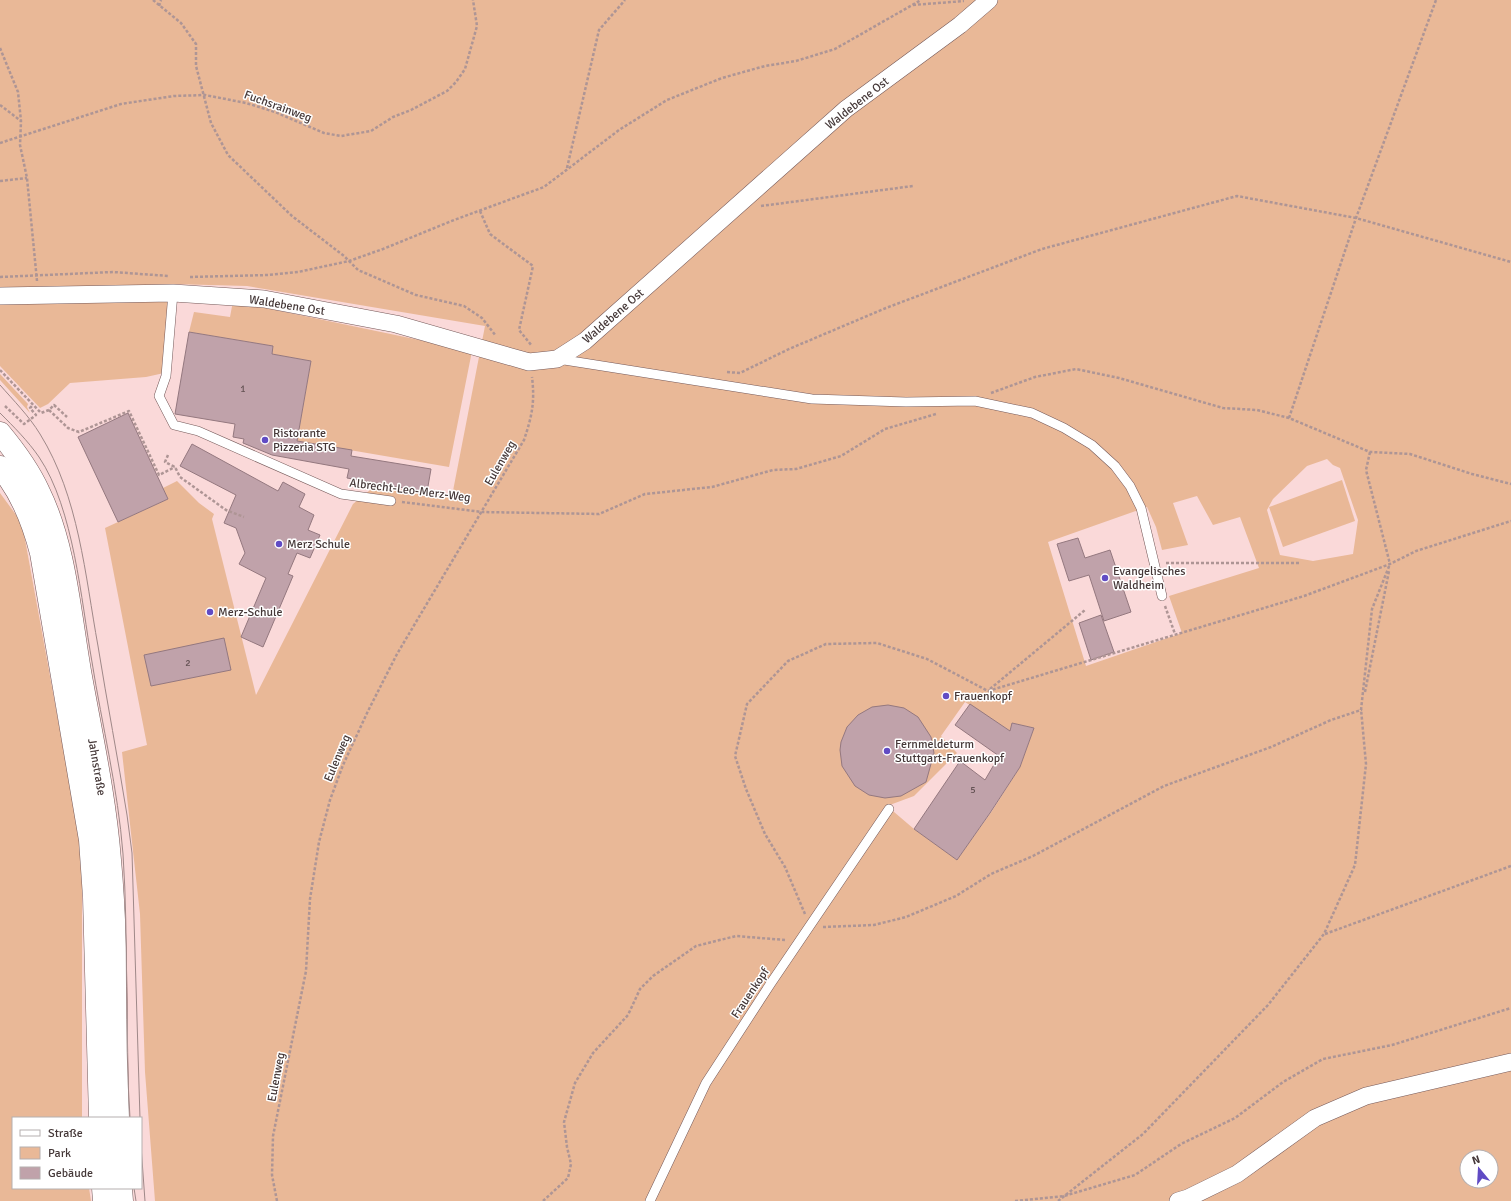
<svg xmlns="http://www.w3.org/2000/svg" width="1511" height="1201" viewBox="0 0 1511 1201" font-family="Signika,sans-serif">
<rect width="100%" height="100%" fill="#fad9d9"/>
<g fill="#e9b897" fill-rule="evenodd">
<path d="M0,0h1511v1201h-1356l-10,-129 -5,-158 -18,-162 25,-7 -42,-217 63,-29 -5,-11 14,-7 22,22 15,11 -2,5 44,176 97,-191 22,-18 77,10 33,-170 -238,-40 -75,-2 -8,89 -18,4 -76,6 -22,21 -8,4 -40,-42zM1327,459l6,6 7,3 18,52 -5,34 -40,7 -33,-6 -13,-45 6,-11 34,-33zM1197,496l16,29 27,-8 19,51 -90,28 13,37 -96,33 -38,-124 99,-35 9,20 6,23 26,-5 -15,-42zM965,702l45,29 2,-8 22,5 -14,39 -28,44 -35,49 -43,-31 -27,-23 27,-10 43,-43 -16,-17zM1467,1157h24v24h-24z"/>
<polygon points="233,301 472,351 449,467 297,441 311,361 272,354 273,346 189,332 194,312 230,317"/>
<polygon points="0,374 28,404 27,407 30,413 0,380"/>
<polygon points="1342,480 1355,521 1283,547 1269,507"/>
<polygon points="0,493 22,523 82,851 82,1118 13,1118 13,1188 89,1188 91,1201 0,1201"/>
</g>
<g fill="#c0a2aa" stroke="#94787f">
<polygon points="189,332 273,346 272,354 311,361 297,441 352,450 351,456 431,469 427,492 347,478 349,469 272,455 243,443 244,439 233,437 235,424 175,414"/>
<polygon points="128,413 168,499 118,522 78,437"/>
<polygon points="192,444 278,491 283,482 305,494 299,507 314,515 308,530 320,535 310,558 297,553 288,574 293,576 263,647 241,637 266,578 239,564 245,553 236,528 224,523 236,495 180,466"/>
<polygon points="1078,538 1085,558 1110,550 1131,612 1104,621 1089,575 1069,581 1057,544"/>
<polygon points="1101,615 1114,652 1091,660 1079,623"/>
<polygon points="224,638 231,670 151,686 144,655"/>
<polygon points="970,704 1010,731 1012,723 1034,728 1020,767 990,813 957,860 914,829 960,761 985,780 999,756 955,725"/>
<polygon points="888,705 904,708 918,717 931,737 934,753 926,782 901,796 885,798 869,795 855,786 842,766 840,750 841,742 847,727 858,715 872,707"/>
</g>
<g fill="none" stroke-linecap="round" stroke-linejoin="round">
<defs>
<g id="service">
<polyline points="173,293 166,376 159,396 174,425 198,431 341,494 391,501"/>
<polyline points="558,359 812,399 906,402 975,401 1032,413 1064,428 1092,445 1115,466 1130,486 1141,508 1162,596"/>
<polyline points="650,1201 706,1083 771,983 889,809"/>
</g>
<g id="minor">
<polyline points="0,296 173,293 264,299 396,324 529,362 557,359 585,341 846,109 960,25 989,0"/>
<polyline points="1178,1201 1188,1198 1237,1174 1315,1118 1366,1096 1511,1062"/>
</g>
<g id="secondary">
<path d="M0,433c15,18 29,37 39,59 26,53 31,121 41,179 11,62 25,125 30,189 8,85 5,172 8,258"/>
<path d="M0,467c21,24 33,55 41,86l49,287 4,57 6,221"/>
<polyline points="103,1188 104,1201"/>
<polyline points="121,1188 122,1201"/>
</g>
</defs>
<use href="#service" stroke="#755959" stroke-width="10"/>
<use href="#minor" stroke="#755959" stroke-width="18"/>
<use href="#secondary" stroke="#755959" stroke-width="23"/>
<g stroke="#ae9595" stroke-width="2.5" stroke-dasharray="3 2" stroke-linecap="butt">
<polyline points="153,0 181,23 196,44 196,66 211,123 228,155 292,216 344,256 358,270 416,295 464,306 482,318 496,336"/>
<polyline points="913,5 964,1"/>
<polyline points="159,6 161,0"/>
<polyline points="0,48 18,92 21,121 20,145 27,178 37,281"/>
<polyline points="0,105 21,121"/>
<polyline points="0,143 121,104 174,96 205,95 246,103 275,112 324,133 341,136 371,131 393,117 411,110 447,91 456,82 465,69 477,26 473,0"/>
<polyline points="567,168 599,30 625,0"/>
<polyline points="0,181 27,178"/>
<polyline points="761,206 913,186"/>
<polyline points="480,211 490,234 533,266 519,330 532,346"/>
<polyline points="0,277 113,272 169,276"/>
<polyline points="190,277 268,275 298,272 349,261 383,249 454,220 544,187 619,130 667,100 722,78 765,66 796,61 835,49 921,0"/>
<polyline points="0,370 41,413 49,410 54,405 67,417"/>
<polyline points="727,372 740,373 789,349 886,308 1042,249 1237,196 1356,218 1511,262"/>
<polyline points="991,393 1035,377 1076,369 1119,378 1223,408 1257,410 1289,418 1370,452 1410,454 1472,474 1511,484"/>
<polyline points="5,406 24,424 36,415 30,408 33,405"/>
<polyline points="49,410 68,428 79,432 129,411 159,475 175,467"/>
<polyline points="1289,418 1356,218 1436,0"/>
<polyline points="1370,452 1366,470 1390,564"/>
<polyline points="168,455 165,462 175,467 180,477 226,510 244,517"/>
<polyline points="402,502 482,512 599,514 645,494 712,487 773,470 796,469 841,456 885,429 936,414"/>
<polyline points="1166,563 1299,563"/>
<polyline points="1165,606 1175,634"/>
<polyline points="990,689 1085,610"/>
<polyline points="1365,692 1389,571"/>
<polyline points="805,914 785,867 765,834 746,789 735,756 747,704 788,661 826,644 877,643 927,659 988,691 1304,596 1390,564 1416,551 1511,521"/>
<polyline points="823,927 874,925 906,917 956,896 991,874 1033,856 1164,786 1271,747 1331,720 1361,710 1372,609 1390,564"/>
<polyline points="1325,934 1511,866"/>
<path d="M277,1201l-5,-26 1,-39 33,-165 4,-72 9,-57 11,-42 13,-35 25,-54 29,-57 127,-214c8,-24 11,-38 8,-63"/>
<polyline points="543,1201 568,1178 571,1164 567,1147 564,1122 575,1083 593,1053 628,1015 640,989 653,976 696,946 736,936 785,940"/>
<polyline points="1015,1201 1064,1196 1135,1175 1181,1144 1235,1118 1283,1082 1323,1059 1392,1045 1511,1008"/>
<polyline points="1058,1201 1143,1134 1268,1005 1324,934 1355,865 1366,764 1361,709"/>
</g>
<use href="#service" stroke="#fff" stroke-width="9"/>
<use href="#minor" stroke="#fff" stroke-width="17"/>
<use href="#secondary" stroke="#fff" stroke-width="22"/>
<g stroke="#9f8888" stroke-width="1">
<path d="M0,385c14,16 29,31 40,49 39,63 45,141 58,212 9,56 20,113 29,169l5,38 8,265"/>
<path d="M0,413c14,14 28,28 39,44 35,52 42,143 53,205 10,63 26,127 31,192 6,88 1,176 7,264"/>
<polyline points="141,1146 145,1201"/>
<polyline points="134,1188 136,1201"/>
</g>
</g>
<g fill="#604bc4" stroke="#fff" stroke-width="1.5">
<circle cx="265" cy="440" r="4"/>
<circle cx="279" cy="544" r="4"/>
<circle cx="1105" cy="578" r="4"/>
<circle cx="210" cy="612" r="4"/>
<circle cx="946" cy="696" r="4"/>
<circle cx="887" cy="751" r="4"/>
</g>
<g text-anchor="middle" stroke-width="3" stroke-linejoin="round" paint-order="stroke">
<g font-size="10" fill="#645254">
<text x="243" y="392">1</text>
<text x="188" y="666">2</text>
<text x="973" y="793">5</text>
</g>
<g font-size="12" fill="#453838" stroke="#fff">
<text transform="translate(857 103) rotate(-38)" y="4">Waldebene Ost</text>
<text transform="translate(278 106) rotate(20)" y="4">Fuchsrainweg</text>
<text transform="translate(287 305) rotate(9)" y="4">Waldebene Ost</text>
<text transform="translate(613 316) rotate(-41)" y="4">Waldebene Ost</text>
<text transform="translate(500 463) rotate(-60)" y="4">Eulenweg</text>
<text transform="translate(410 490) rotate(7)" y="4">Albrecht-Leo-Merz-Weg</text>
<text transform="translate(337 758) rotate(-67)" y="4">Eulenweg</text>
<text transform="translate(97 767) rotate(80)" y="4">Jahnstraße</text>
<text transform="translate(750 993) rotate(-56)" y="4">Frauenkopf</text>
<text transform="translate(276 1077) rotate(-79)" y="4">Eulenweg</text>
</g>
<g font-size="12" fill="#453838" stroke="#fff" text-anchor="start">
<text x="273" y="437">Ristorante<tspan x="273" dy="14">Pizzeria STG</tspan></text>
<text x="287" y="548">Merz Schule</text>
<text x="1113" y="575">Evangelisches<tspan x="1113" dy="14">Waldheim</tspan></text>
<text x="218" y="616">Merz-Schule</text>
<text x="954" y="700">Frauenkopf</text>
<text x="895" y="748">Fernmeldeturm<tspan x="895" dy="14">Stuttgart-Frauenkopf</tspan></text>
</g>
</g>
<rect x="12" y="1117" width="130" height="72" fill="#ffffff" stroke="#b5afaf"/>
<rect x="20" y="1130" width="20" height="6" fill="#ffffff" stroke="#b5afaf"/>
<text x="48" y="1137" font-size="12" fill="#453838">Straße</text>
<rect x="20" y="1147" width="20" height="12" fill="#e9b897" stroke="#b5afaf"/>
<text x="48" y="1157" font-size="12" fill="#453838">Park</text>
<rect x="20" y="1167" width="20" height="12" fill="#c0a2aa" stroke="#b5afaf"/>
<text x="48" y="1177" font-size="12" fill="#453838">Gebäude</text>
<g transform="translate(1479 1169) rotate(342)"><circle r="19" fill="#ffffff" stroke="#b5afaf"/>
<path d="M0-3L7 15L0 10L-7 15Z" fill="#604bc4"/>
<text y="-6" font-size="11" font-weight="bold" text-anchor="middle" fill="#453838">N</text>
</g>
</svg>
